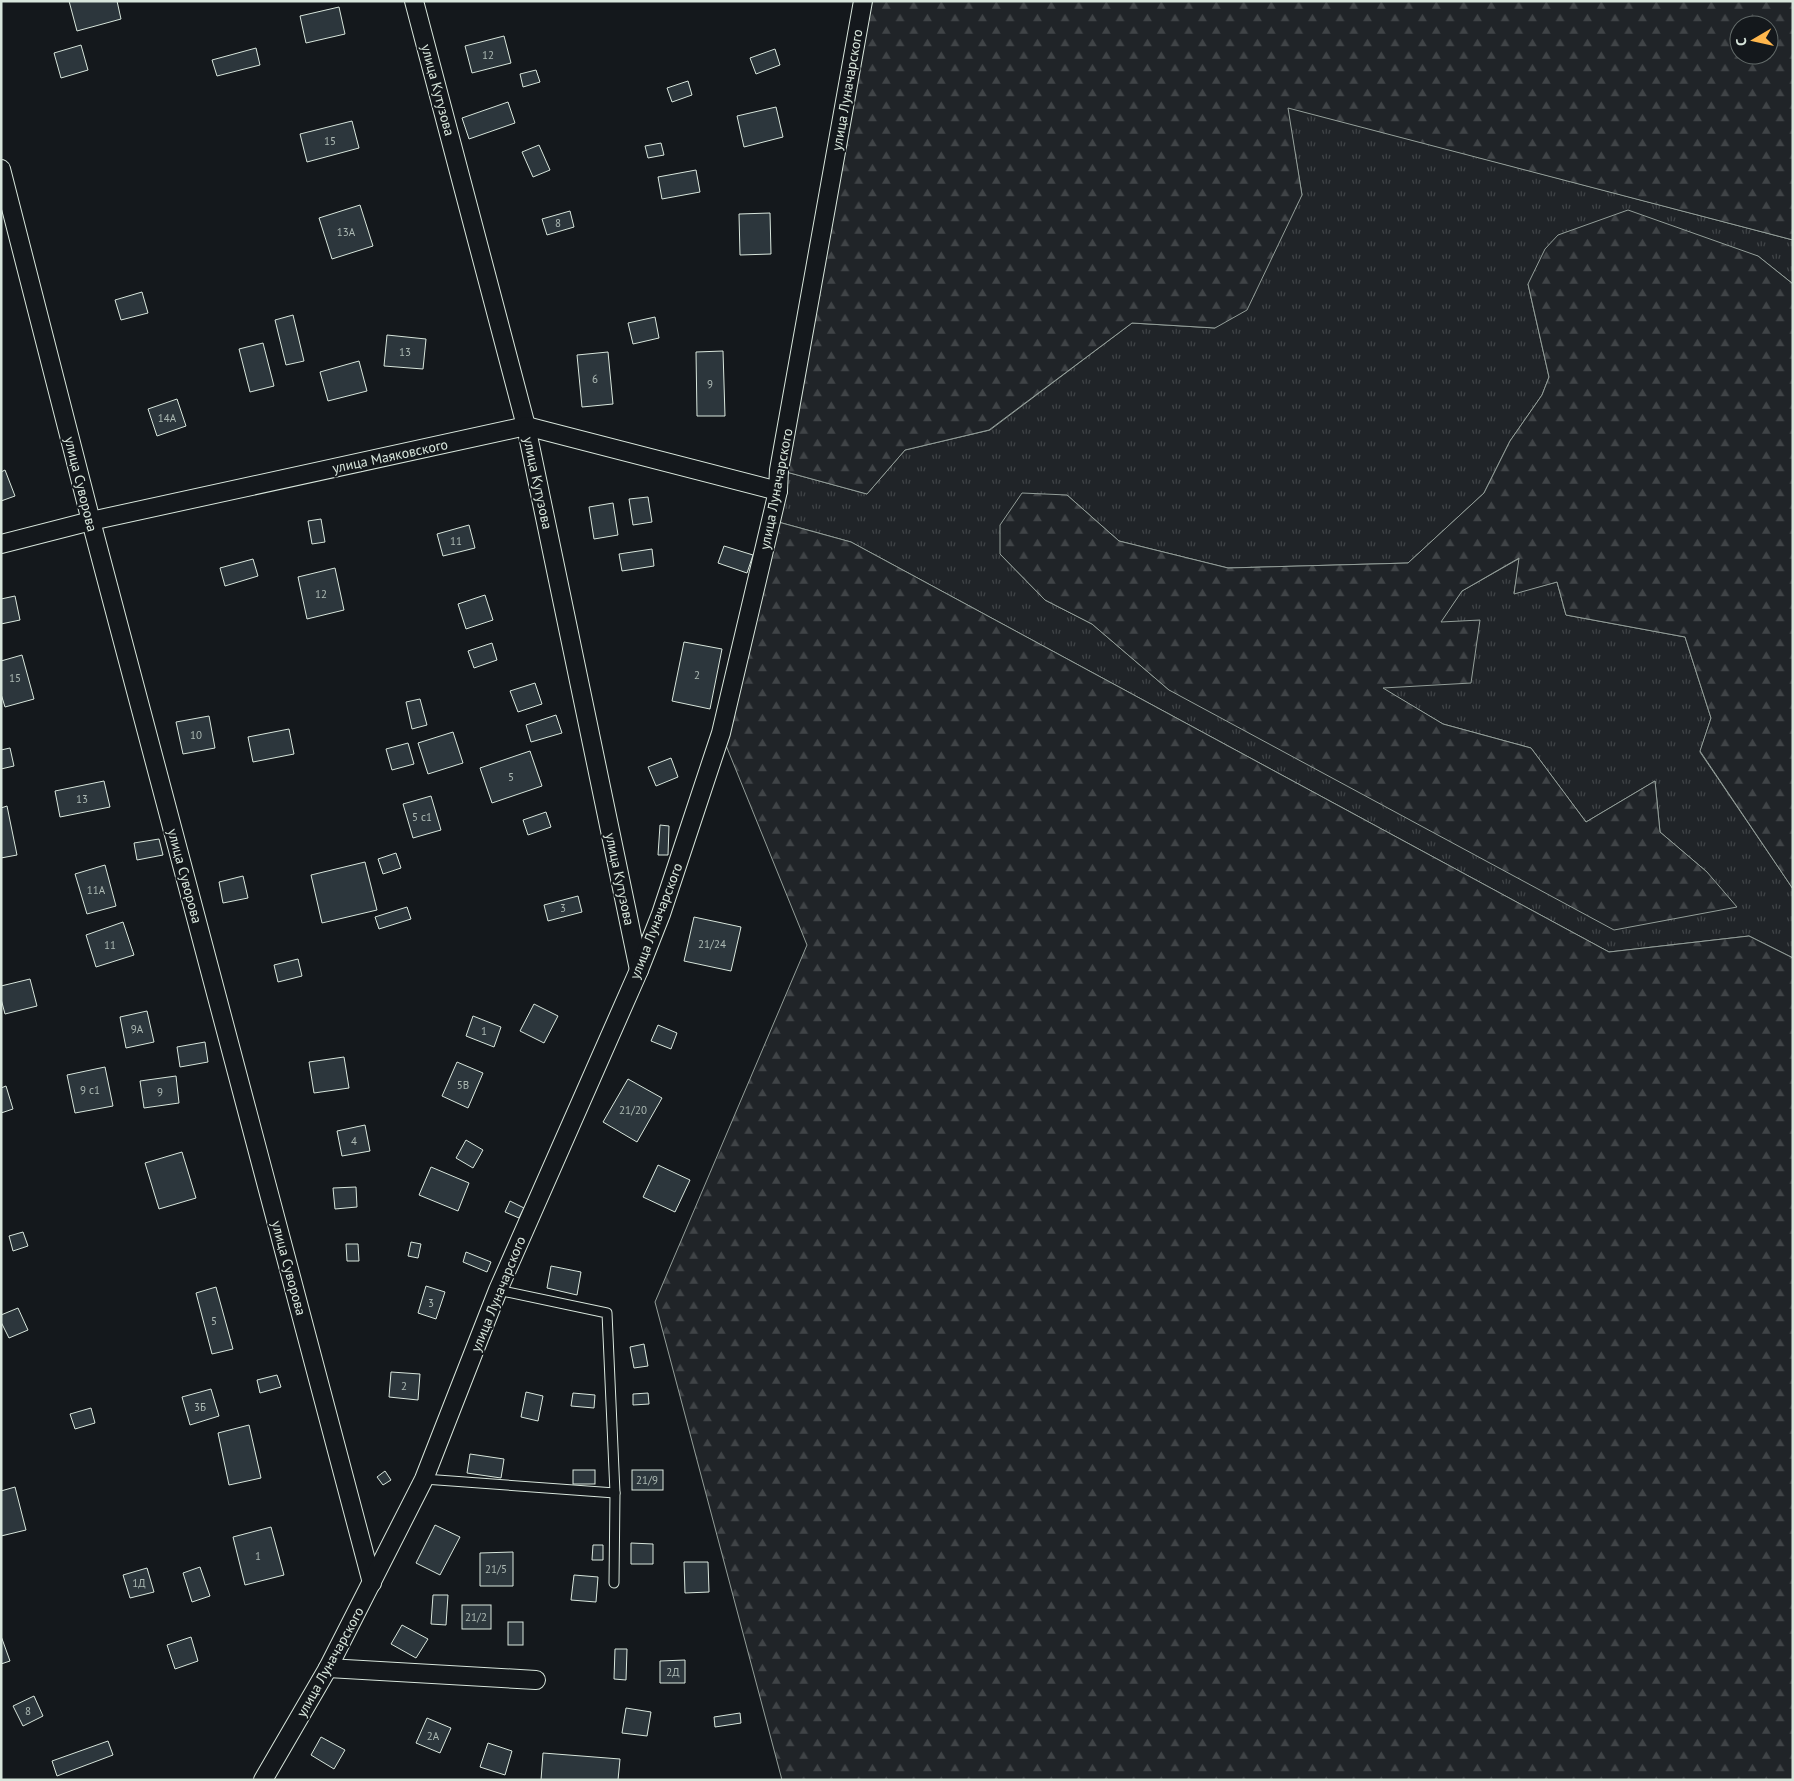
<svg xmlns="http://www.w3.org/2000/svg" width="1794" height="1781" viewBox="0 0 1794 1781" font-family="'PT Sans',sans-serif">
<defs>
<pattern id="grass-tufts" width="24" height="20" patternUnits="userSpaceOnUse" patternTransform="scale(1.25)"><rect width="24" height="20" fill="#202428"/><path d="M3 7l-1-3M5 7V3M7 7l1-3M15 17l-1-3M17 17v-4M19 17l1-3" fill="none" stroke="#404447"/></pattern>
<pattern id="forest-firs" width="22" height="20" patternUnits="userSpaceOnUse" patternTransform="scale(1.25)"><rect width="22" height="20" fill="#202428"/><path d="M5 1l3.5 6h-7zM16 11l3.5 6h-7z" fill="#404447"/></pattern>
</defs>
<rect width="100%" height="100%" fill="#14181c"/>
<polygon fill="url(#grass-tufts)" stroke="#939e99" points="1287,107 1793,240 1793,284 1758,256 1528,284 1549,377 1542,395 1510,441 1484,493 1408,563 1228,568 1119,541 1067,495 1000,554 1045,600 1092,624 1169,690 1707,872 1660,832 1655,781 1586,822 1531,748 1443,724 1382,688 1440,622 1462,591 1520,558 1514,593 1557,582 1566,615 1685,637 1711,718 1700,752 1793,889 1793,958 1749,936 1609,952 851,542 771,520 779,470 867,494 905,450 990,430 1132,323 1215,328 1302,195"/>
<g fill="url(#forest-firs)" stroke="#939e99" fill-rule="evenodd">
<path d="M863,1h930v239l-505,-132 14,87 -55,115 -32,18 -83,-5 -143,107 -84,20 -38,44 -88,-24zM1739,25h30v30h-30z"/>
<polygon points="1628,210 1758,256 1793,284 1793,889 1700,751 1711,718 1685,637 1566,615 1557,582 1514,594 1519,558 1462,591 1441,622 1480,620 1471,683 1383,688 1443,724 1531,748 1586,822 1655,781 1660,832 1707,872 1737,907 1614,930 1169,690 1092,624 1045,600 1000,554 1000,525 1022,493 1067,495 1119,541 1228,568 1408,563 1484,493 1510,441 1542,395 1549,377 1528,284 1545,249 1558,235"/>
<polygon points="771,520 851,542 1609,952 1749,936 1793,958 1793,1780 782,1780 655,1302 807,945 721,733"/>
</g>
<g fill="#2c363c" stroke="#d8e6dc">
<polygon points="69,1 117,1 121,19 77,31"/>
<polygon points="339,7 345,34 306,43 300,16"/>
<polygon points="504,36 511,63 472,73 465,46"/>
<polygon points="81,45 88,70 61,78 54,53"/>
<polygon points="256,48 260,65 217,76 212,60"/>
<polygon points="775,49 780,65 756,74 750,58"/>
<polygon points="536,70 540,82 523,87 520,74"/>
<polygon points="688,81 692,95 672,102 667,88"/>
<polygon points="508,102 515,123 469,139 462,118"/>
<polygon points="776,107 783,137 744,147 737,116"/>
<polygon points="352,121 359,148 307,162 300,134"/>
<polygon points="661,143 664,155 648,158 645,146"/>
<polygon points="539,145 550,170 533,177 522,152"/>
<polygon points="696,170 700,192 662,199 658,177"/>
<polygon points="360,205 373,246 332,259 319,218"/>
<polygon points="570,211 574,227 547,235 542,219"/>
<polygon points="770,213 771,254 740,255 739,214"/>
<polygon points="142,292 148,313 121,320 115,300"/>
<polygon points="293,315 304,361 286,365 275,320"/>
<polygon points="655,317 659,338 633,344 628,323"/>
<polygon points="387,335 426,339 423,369 384,366"/>
<polygon points="263,343 274,386 250,392 239,349"/>
<polygon points="723,351 725,416 697,416 696,352"/>
<polygon points="608,352 613,404 582,407 577,355"/>
<polygon points="359,361 367,391 328,401 320,372"/>
<polygon points="177,399 186,426 157,436 148,409"/>
<polygon points="5,470 15,496 1,501 1,472"/>
<polygon points="648,497 652,522 633,525 629,499"/>
<polygon points="613,503 618,535 594,539 589,507"/>
<polygon points="321,519 325,542 312,544 308,521"/>
<polygon points="469,525 475,548 443,556 437,534"/>
<polygon points="724,546 753,555 747,573 718,563"/>
<polygon points="652,549 654,566 622,571 619,554"/>
<polygon points="253,559 258,576 225,586 220,568"/>
<polygon points="335,568 344,610 307,619 298,577"/>
<polygon points="485,595 493,620 466,629 458,604"/>
<polygon points="15,596 20,620 1,624 1,599"/>
<polygon points="684,642 722,649 710,709 672,701"/>
<polygon points="492,643 497,660 474,668 468,651"/>
<polygon points="22,655 34,699 5,707 1,694 1,661"/>
<polygon points="535,683 542,704 518,712 510,691"/>
<polygon points="420,699 427,725 412,729 406,702"/>
<polygon points="556,715 562,733 531,742 526,725"/>
<polygon points="209,716 215,748 183,754 176,722"/>
<polygon points="289,729 294,754 253,762 248,737"/>
<polygon points="453,732 463,763 428,774 418,743"/>
<polygon points="408,743 414,764 392,770 386,749"/>
<polygon points="10,748 14,766 1,769 1,750"/>
<polygon points="530,751 542,786 492,803 480,768"/>
<polygon points="671,758 678,777 656,786 648,767"/>
<polygon points="104,781 110,807 60,817 55,791"/>
<polygon points="431,796 441,830 413,838 403,804"/>
<polygon points="7,806 17,855 1,858 1,808"/>
<polygon points="546,812 551,827 528,835 523,820"/>
<polygon points="660,825 669,826 668,855 658,855"/>
<polygon points="159,839 163,855 137,860 134,843"/>
<polygon points="396,853 401,868 383,874 378,859"/>
<polygon points="365,862 377,910 322,923 311,875"/>
<polygon points="105,865 116,906 87,914 75,874"/>
<polygon points="243,876 248,898 223,903 219,882"/>
<polygon points="578,896 582,912 548,921 544,905"/>
<polygon points="407,907 411,919 379,929 375,917"/>
<polygon points="694,917 741,927 731,971 684,961"/>
<polygon points="123,922 134,955 96,967 86,935"/>
<polygon points="298,959 302,976 278,982 274,965"/>
<polygon points="30,979 37,1006 5,1014 1,999 1,986"/>
<polygon points="534,1004 558,1016 544,1043 520,1031"/>
<polygon points="147,1011 154,1042 126,1048 120,1017"/>
<polygon points="473,1016 501,1027 494,1047 466,1036"/>
<polygon points="658,1025 677,1033 671,1049 651,1041"/>
<polygon points="205,1042 208,1062 180,1067 177,1047"/>
<polygon points="344,1057 349,1088 314,1093 309,1062"/>
<polygon points="457,1062 483,1073 468,1108 442,1096"/>
<polygon points="105,1067 113,1106 75,1113 67,1075"/>
<polygon points="176,1076 179,1103 144,1108 140,1081"/>
<polygon points="628,1079 662,1098 637,1142 603,1122"/>
<polygon points="6,1086 13,1109 1,1113 1,1088"/>
<polygon points="365,1125 370,1151 342,1156 337,1131"/>
<polygon points="466,1140 483,1150 473,1168 456,1158"/>
<polygon points="182,1152 196,1198 159,1209 145,1163"/>
<polygon points="658,1165 690,1180 675,1212 643,1197"/>
<polygon points="431,1167 469,1183 458,1211 419,1195"/>
<polygon points="356,1187 357,1207 335,1209 333,1188"/>
<polygon points="510,1201 524,1208 519,1218 505,1212"/>
<polygon points="23,1232 28,1246 13,1251 9,1236"/>
<polygon points="411,1242 421,1244 418,1258 408,1256"/>
<polygon points="346,1244 358,1244 359,1261 347,1261"/>
<polygon points="466,1252 491,1262 487,1272 463,1262"/>
<polygon points="551,1266 581,1272 577,1295 547,1288"/>
<polygon points="426,1286 445,1292 436,1319 418,1313"/>
<polygon points="216,1287 233,1349 212,1354 196,1293"/>
<polygon points="18,1308 28,1330 9,1338 1,1322 1,1315"/>
<polygon points="644,1344 648,1366 634,1368 630,1347"/>
<polygon points="391,1372 420,1374 418,1400 389,1397"/>
<polygon points="277,1375 281,1387 260,1393 257,1380"/>
<polygon points="211,1389 219,1416 190,1425 182,1397"/>
<polygon points="526,1392 543,1396 538,1421 521,1417"/>
<polygon points="573,1393 595,1395 594,1408 571,1406"/>
<polygon points="648,1393 649,1404 633,1405 633,1394"/>
<polygon points="91,1408 95,1423 75,1429 70,1414"/>
<polygon points="249,1425 261,1478 229,1485 218,1433"/>
<polygon points="470,1454 504,1459 501,1478 467,1473"/>
<rect x="573" y="1470" width="22" height="14"/>
<rect x="632" y="1470" width="31" height="20"/>
<polygon points="385,1471 391,1480 383,1485 377,1477"/>
<polygon points="15,1487 26,1530 1,1536 1,1491"/>
<polygon points="435,1525 460,1537 440,1575 416,1563"/>
<polygon points="271,1527 284,1575 245,1585 233,1537"/>
<polygon points="631,1543 653,1544 653,1564 631,1564"/>
<polygon points="593,1545 603,1545 603,1560 592,1560"/>
<polygon points="513,1552 513,1586 480,1586 480,1553"/>
<polygon points="684,1562 708,1562 709,1592 685,1593"/>
<polygon points="200,1567 210,1596 192,1602 183,1573"/>
<polygon points="147,1568 154,1592 130,1598 123,1575"/>
<polygon points="574,1575 598,1577 596,1602 571,1600"/>
<polygon points="433,1595 448,1595 446,1625 431,1624"/>
<rect x="462" y="1605" width="29" height="24"/>
<rect x="508" y="1622" width="15" height="23"/>
<polygon points="402,1625 428,1639 416,1658 391,1644"/>
<polygon points="1,1636 10,1661 1,1664"/>
<polygon points="191,1637 198,1661 175,1669 167,1645"/>
<polygon points="615,1649 627,1649 626,1680 614,1679"/>
<polygon points="685,1660 685,1683 660,1683 660,1661"/>
<polygon points="34,1696 43,1716 23,1726 13,1706"/>
<polygon points="626,1708 651,1712 647,1736 622,1733"/>
<polygon points="740,1713 741,1723 715,1727 714,1717"/>
<polygon points="427,1718 451,1728 440,1753 416,1743"/>
<polygon points="321,1737 345,1750 334,1769 311,1755"/>
<polygon points="108,1741 113,1755 57,1776 52,1761"/>
<polygon points="488,1743 512,1751 505,1775 480,1767"/>
<polygon points="543,1753 620,1759 618,1780 541,1780"/>
</g>
<g fill="none" stroke-linecap="round" stroke-linejoin="round">
<defs>
<g id="lane">
<polyline points="498,1290 607,1313 615,1493 614,1583"/>
<polyline points="424,1479 615,1493"/>
</g>
<g id="street">
<polyline points="414,1 526,426 639,970"/>
<polyline points="1,169 91,521 372,1583"/>
<polyline points="1,544 91,521 526,426 778,491"/>
<polyline points="328,1668 536,1680"/>
<polyline points="263,1780 328,1668 424,1479 498,1290 639,970 661,914 721,733 778,491 779,470 863,1"/>
</g>
</defs>
<use href="#lane" stroke="#d8e6dc" stroke-width="11"/>
<use href="#street" stroke="#d8e6dc" stroke-width="20"/>
<use href="#lane" stroke="#14181c" stroke-width="9"/>
<use href="#street" stroke="#14181c" stroke-width="18"/>
</g>
<g text-anchor="middle" stroke-width="4" stroke-linejoin="round" paint-order="stroke">
<g font-size="11" fill="#adbab4">
<text x="488" y="59">12</text>
<text x="330" y="145">15</text>
<text x="558" y="227">8</text>
<text x="346" y="236">13А</text>
<text x="405" y="356">13</text>
<text x="595" y="383">6</text>
<text x="710" y="388">9</text>
<text x="167" y="422">14А</text>
<text x="456" y="545">11</text>
<text x="321" y="598">12</text>
<text x="697" y="679">2</text>
<text x="15" y="682">15</text>
<text x="196" y="739">10</text>
<text x="511" y="781">5</text>
<text x="82" y="803">13</text>
<text x="422" y="821">5 с1</text>
<text x="96" y="894">11А</text>
<text x="563" y="912">3</text>
<text x="712" y="948">21/24</text>
<text x="110" y="949">11</text>
<text x="137" y="1033">9А</text>
<text x="484" y="1035">1</text>
<text x="463" y="1089">5В</text>
<text x="90" y="1094">9 с1</text>
<text x="160" y="1096">9</text>
<text x="633" y="1114">21/20</text>
<text x="354" y="1145">4</text>
<text x="431" y="1307">3</text>
<text x="214" y="1325">5</text>
<text x="404" y="1390">2</text>
<text x="200" y="1411">3Б</text>
<text x="647" y="1484">21/9</text>
<text x="258" y="1560">1</text>
<text x="496" y="1573">21/5</text>
<text x="139" y="1587">1Д</text>
<text x="476" y="1621">21/2</text>
<text x="673" y="1676">2Д</text>
<text x="28" y="1715">8</text>
<text x="433" y="1740">2А</text>
</g>
<g font-size="14" fill="#d8e6dc" stroke="#14181c">
<text transform="translate(438 90) rotate(75)" y="5">улица Кутузова</text>
<text transform="translate(847 90) rotate(-80)" y="5">улица Луначарского</text>
<text transform="translate(390 456) rotate(-12)" y="5">улица Маяковского</text>
<text transform="translate(538 483) rotate(78)" y="5">улица Кутузова</text>
<text transform="translate(81 484) rotate(76)" y="5">улица Суворова</text>
<text transform="translate(776 489) rotate(-79)" y="5">улица Луначарского</text>
<text transform="translate(185 876) rotate(75)" y="5">улица Суворова</text>
<text transform="translate(620 879) rotate(78)" y="5">улица Кутузова</text>
<text transform="translate(656 921) rotate(-69)" y="5">улица Луначарского</text>
<text transform="translate(289 1268) rotate(75)" y="5">улица Суворова</text>
<text transform="translate(498 1294) rotate(-68)" y="5">улица Луначарского</text>
<text transform="translate(330 1662) rotate(-61)" y="5">улица Луначарского</text>
</g>
</g>
<rect width="1794" height="1781" fill="none" stroke="#d8e6dc" stroke-width="5"/>
<g transform="translate(1754 40) rotate(261)"><circle r="24" fill="#14181c" stroke="#626a69"/>
<path d="M0-4L9 19L0 12L-9 19Z" fill="#ffb74d"/>
<text y="-8" font-size="14" font-weight="bold" text-anchor="middle" fill="#d8e6dc">С</text>
</g>
</svg>
